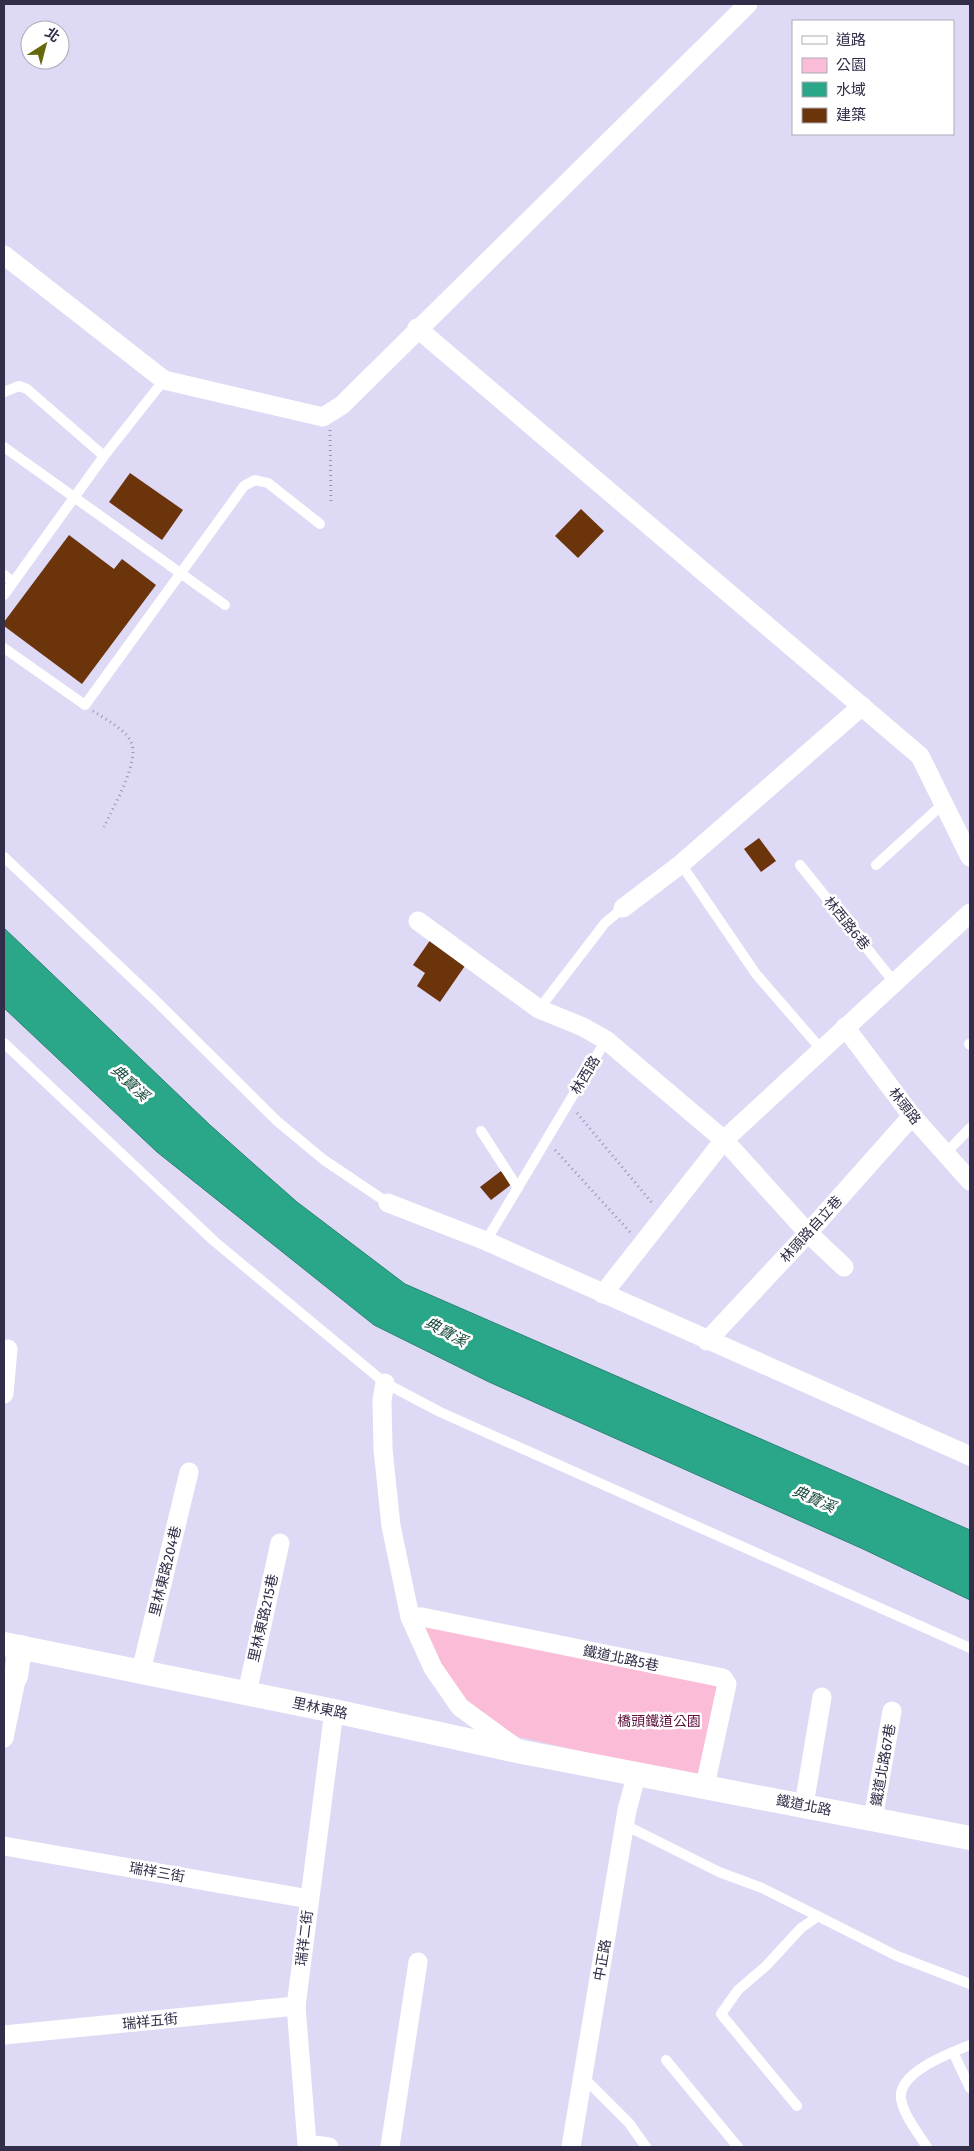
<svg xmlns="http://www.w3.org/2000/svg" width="974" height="2151" viewBox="0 0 974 2151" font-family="'Fira Sans','Noto Sans TC',sans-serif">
<rect width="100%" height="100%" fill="#dedaf6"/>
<polygon fill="#fabcd6" points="422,1624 717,1684 698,1778 515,1736 465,1701 444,1670"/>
<polygon fill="#2aa788" stroke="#2c8275" points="4,928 210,1125 255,1165 297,1202 405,1284 970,1530 970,1600 863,1549 489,1382 374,1325 157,1152 4,1008"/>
<g fill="#6b340b">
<polygon points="130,473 183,510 162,540 109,502"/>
<polygon points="581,509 604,531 578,558 555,536"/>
<polygon points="69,535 114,569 122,559 156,585 82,684 4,626 4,622"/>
<polygon points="759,838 776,861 761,872 744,849"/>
<polygon points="433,936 469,960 440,1002 417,986 425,973 413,965"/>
<polygon points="501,1171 512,1184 491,1200 480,1187"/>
</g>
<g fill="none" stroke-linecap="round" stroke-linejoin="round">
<g stroke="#9994b0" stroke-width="3" stroke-dasharray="1 4" stroke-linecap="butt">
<polyline points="330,430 331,505"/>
<path d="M93,711c12,8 30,17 37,29 12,19 -17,67 -26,87"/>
<polyline points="577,1113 653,1204"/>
<polyline points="555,1150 630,1232"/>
</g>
<g stroke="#fff" stroke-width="10">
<polyline points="4,392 19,386 27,389 104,456"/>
<polyline points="4,447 225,605"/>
<polyline points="4,575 13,582"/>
<polyline points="4,595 104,456 164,380"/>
<polyline points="4,648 85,705 244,486 255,480 268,483 320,524"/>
<polyline points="4,857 154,999 277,1121 324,1160 388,1203"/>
<polyline points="681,864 756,974 821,1049"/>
<polyline points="800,865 894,982"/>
<polyline points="876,865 943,804"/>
<polyline points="539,1009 605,923 623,908"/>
<polyline points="4,1043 214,1241 385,1383 440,1412 970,1648"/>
<polyline points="969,1044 970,1045"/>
<polyline points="481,1131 518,1188"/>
<polyline points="945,1154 970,1128"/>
<polyline points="486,1241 606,1040"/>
<polyline points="625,1825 719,1872 762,1888 897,1956 970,1984"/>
<polyline points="953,2052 970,2088"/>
<polyline points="666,2060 738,2147"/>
<polyline points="582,2076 629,2123 646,2147"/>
<polyline points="797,2106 721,2014 738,1990 766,1966 801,1928 817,1917"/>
<path d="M927,2147c-9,-14 -23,-31 -26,-48 -4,-27 50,-46 69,-54"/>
</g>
<g stroke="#fff" stroke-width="19">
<polyline points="4,255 164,380 323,417 342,405 748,4"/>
<polyline points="417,328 920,756 970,857"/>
<polyline points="623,908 681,864 862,706"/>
<polyline points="418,921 539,1009 583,1027 606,1040 724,1140 808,1233 844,1267"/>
<polyline points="845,1027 912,1116 970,1181"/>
<polyline points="388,1203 486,1241 970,1456"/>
<polyline points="603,1294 724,1140 970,913"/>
<polyline points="707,1341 808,1233 912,1116"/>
<polyline points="385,1383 382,1400 383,1449 391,1526 410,1617 433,1668 460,1707 519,1750"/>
<polyline points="4,1394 8,1349"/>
<polyline points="410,1617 422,1617 723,1678 727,1684 705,1786"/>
<polyline points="141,1671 189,1472"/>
<polyline points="247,1693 280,1543"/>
<polyline points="4,1738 16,1680"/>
<polyline points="804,1805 822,1697"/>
<polyline points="873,1819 892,1711"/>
<polyline points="4,1846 309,1899"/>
<polyline points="4,2035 296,2006"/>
<polyline points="329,2147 307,2144 296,2006 334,1711"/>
<polyline points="390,2147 418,1962"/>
<polyline points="571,2147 627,1810 637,1773"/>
</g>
<g stroke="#fff" stroke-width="24">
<polyline points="4,1644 334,1711 522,1752 970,1838"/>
<polyline points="4,1695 16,1676 20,1647"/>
</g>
</g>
<g text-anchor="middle" stroke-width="5" stroke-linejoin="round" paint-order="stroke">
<g font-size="14" fill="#322d48" stroke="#fff">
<text transform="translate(847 923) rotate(51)" y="5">林西路6巷</text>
<text transform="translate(585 1075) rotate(-59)" y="5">林西路</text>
<text transform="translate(905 1106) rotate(52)" y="5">林頭路</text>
<text transform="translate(811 1229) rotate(-48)" y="5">林頭路自立巷</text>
<text transform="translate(165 1571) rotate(-76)" y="5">里林東路204巷</text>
<text transform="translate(263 1618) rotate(-77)" y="5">里林東路215巷</text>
<text transform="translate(621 1658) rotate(12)" y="5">鐵道北路5巷</text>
<text transform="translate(320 1708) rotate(12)" y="5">里林東路</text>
<text transform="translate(883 1765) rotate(-80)" y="5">鐵道北路67巷</text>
<text transform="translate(804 1805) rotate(11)" y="5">鐵道北路</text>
<text transform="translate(157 1872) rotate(10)" y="5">瑞祥三街</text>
<text transform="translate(304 1938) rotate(-83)" y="5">瑞祥二街</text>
<text transform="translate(602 1960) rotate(-80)" y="5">中正路</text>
<text transform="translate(150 2021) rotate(-6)" y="5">瑞祥五街</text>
</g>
<g font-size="14" fill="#5e113c" stroke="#fff">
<text x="659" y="1726">橋頭鐵道公園</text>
</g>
<g font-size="15" font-style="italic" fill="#1a4c3e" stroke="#fff">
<text transform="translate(130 1083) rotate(43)" y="5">典寶溪</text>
<text transform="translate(446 1332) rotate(28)" y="5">典寶溪</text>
<text transform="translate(814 1499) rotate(24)" y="5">典寶溪</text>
</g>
</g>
<rect width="974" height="2151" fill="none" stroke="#322d48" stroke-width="10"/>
<rect x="792" y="20" width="162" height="115" fill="#ffffff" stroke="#adabb6"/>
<rect x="802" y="36" width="25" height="8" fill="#ffffff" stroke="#adabb6"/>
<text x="836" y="45" font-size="15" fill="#322d48">道路</text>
<rect x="802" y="58" width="25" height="15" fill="#fabcd6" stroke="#adabb6"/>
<text x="836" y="70" font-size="15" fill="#322d48">公園</text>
<rect x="802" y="82" width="25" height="15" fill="#2aa788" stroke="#adabb6"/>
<text x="836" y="95" font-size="15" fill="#322d48">水域</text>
<rect x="802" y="108" width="25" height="15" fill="#6b340b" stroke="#adabb6"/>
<text x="836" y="120" font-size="15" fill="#322d48">建築</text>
<g transform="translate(45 45) rotate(36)"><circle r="24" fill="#ffffff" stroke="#adabb6"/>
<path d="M0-4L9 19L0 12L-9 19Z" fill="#666909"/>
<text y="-8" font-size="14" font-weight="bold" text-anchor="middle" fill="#322d48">北</text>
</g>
</svg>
